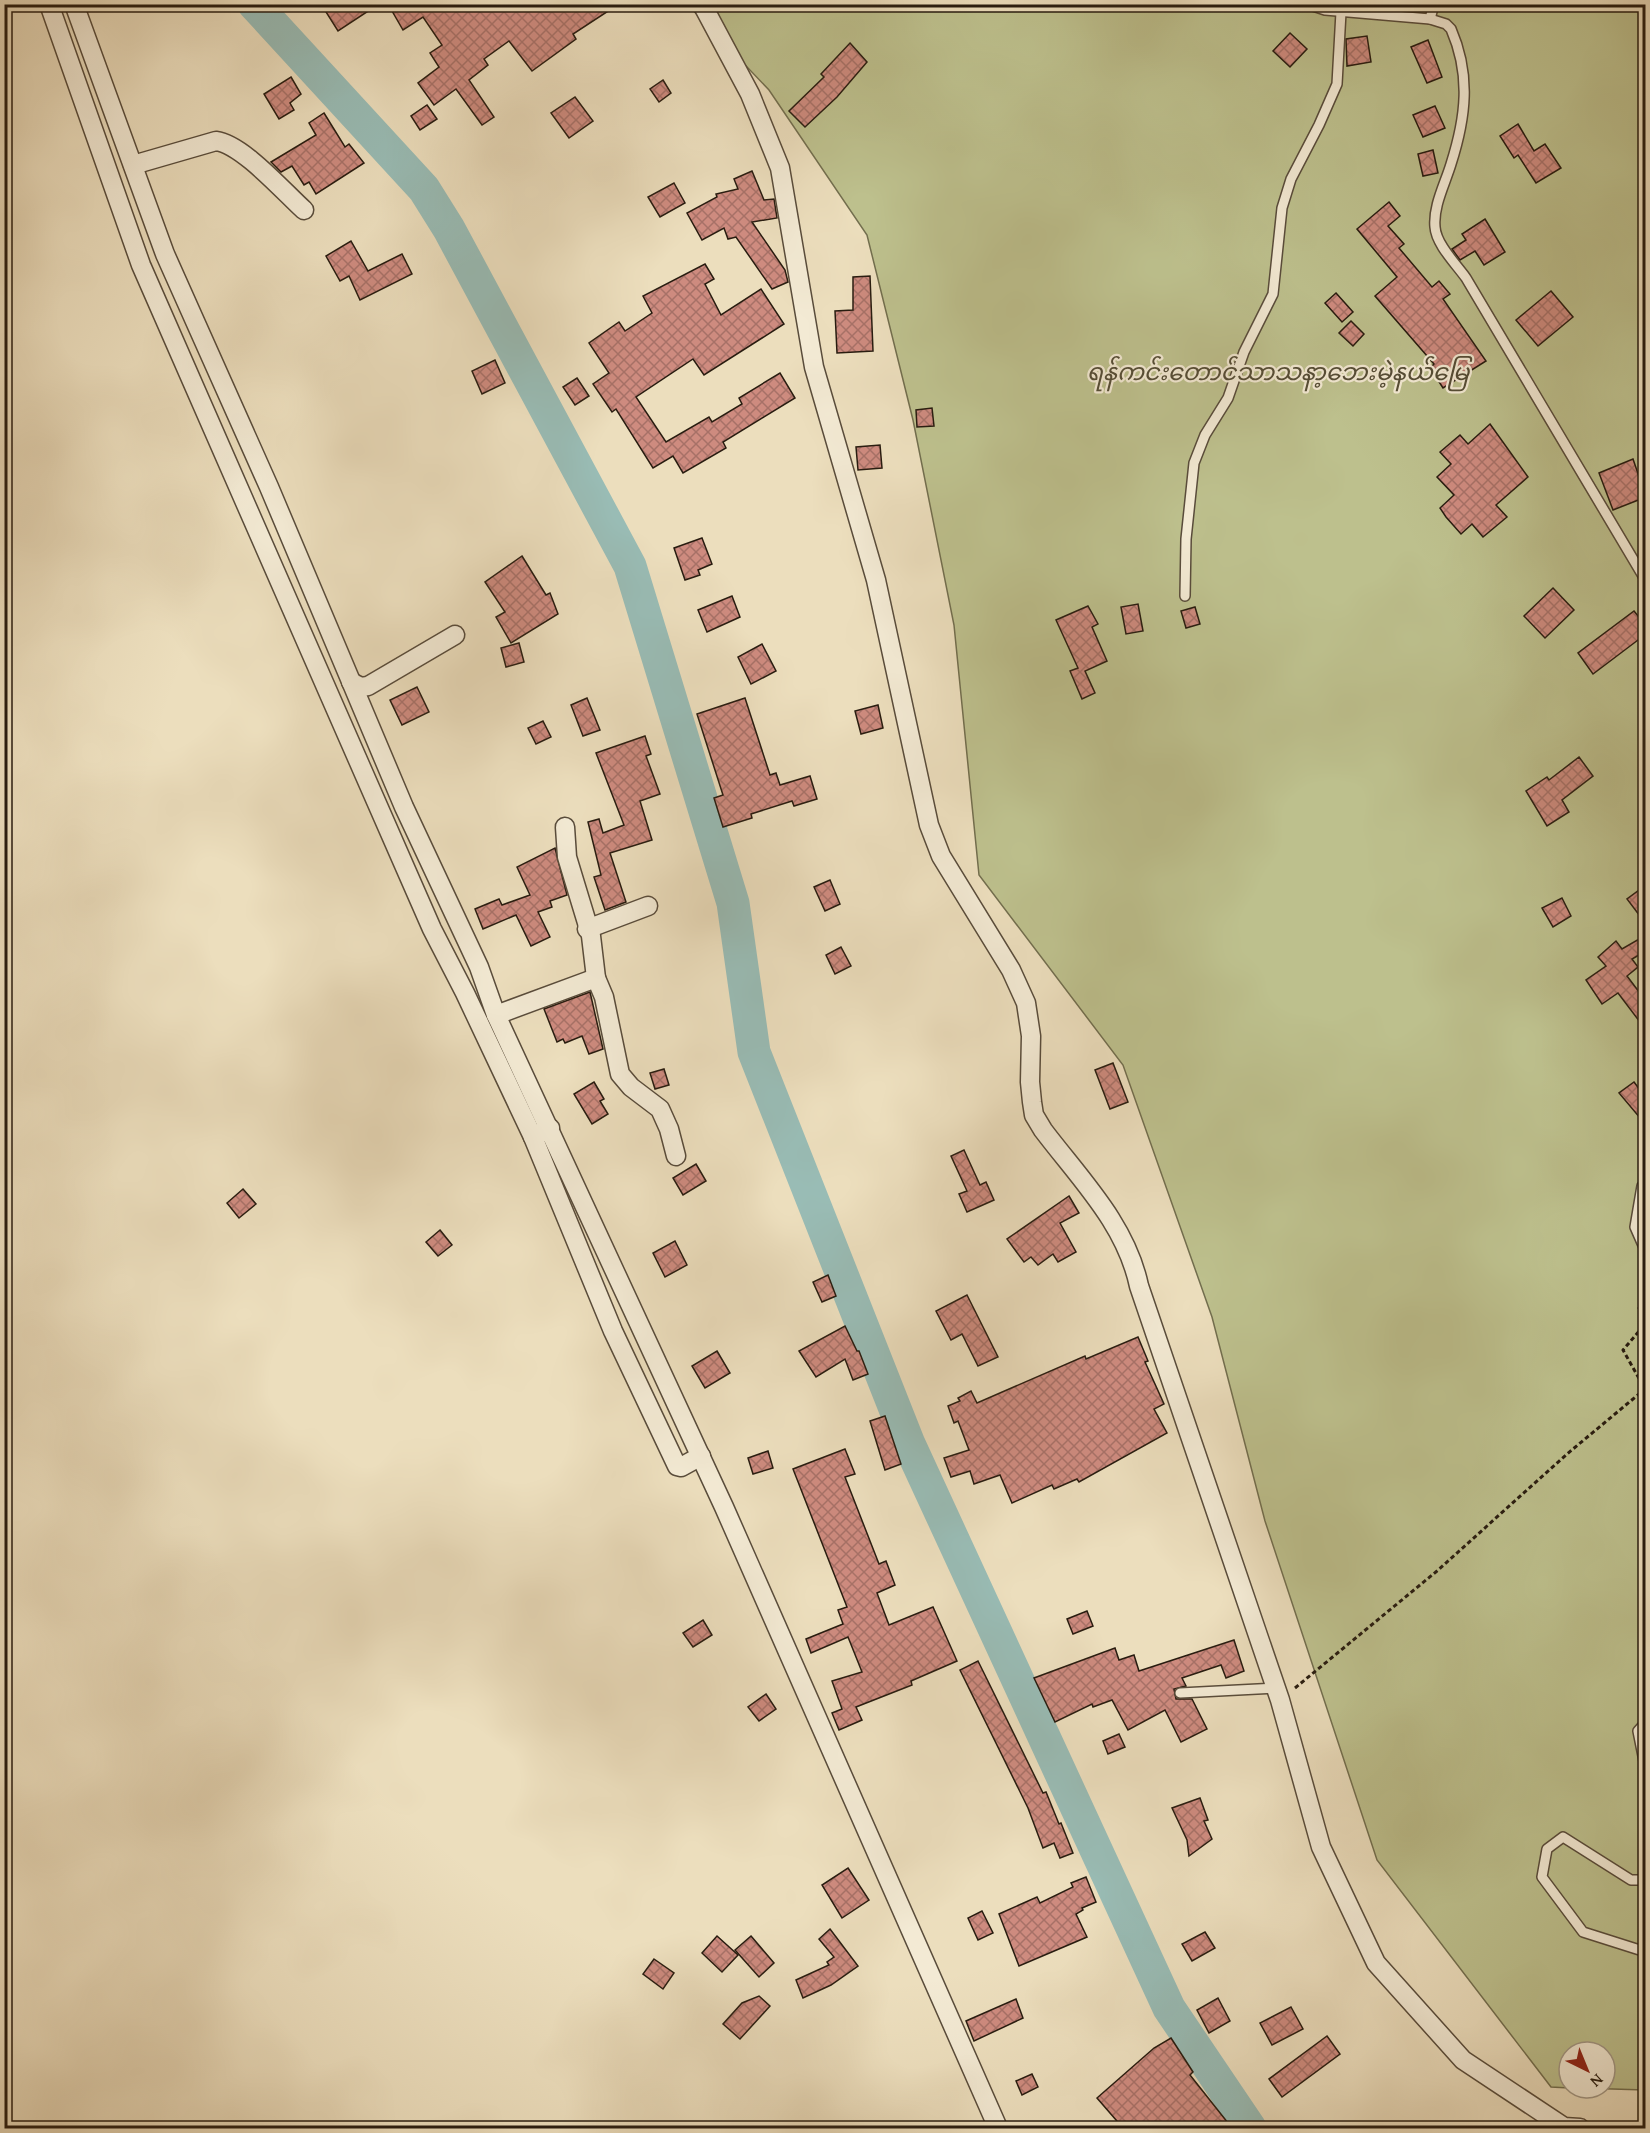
<svg xmlns="http://www.w3.org/2000/svg" width="1650" height="2133" viewBox="0 0 1650 2133" font-family="'Gentium Book Plus','Noto Sans Myanmar',serif">
<defs>
<pattern id="building-cross-hatch" width="8" height="8" patternUnits="userSpaceOnUse" patternTransform="scale(1.5)"><rect width="8" height="8" fill="#ce8b7f"/><path d="M0 0l8 8M0 8l8-8" fill="none" stroke="#a77167"/></pattern>
</defs>
<rect width="100%" height="100%" fill="#ecdebd"/>
<filter id="stains"><feTurbulence type="fractalNoise" baseFrequency=".00333" numOctaves="4"/><feColorMatrix values="0 0 0 0 .2 0 0 0 0 .09 0 0 0 0 .02 0 0 0 .5 -.17"/></filter>
<radialGradient id="worn" r=".72"><stop offset=".6" stop-color="#630" stop-opacity="0"/><stop offset="1" stop-color="#630" stop-opacity=".3"/></radialGradient>
<polygon fill="#bdc08d" stroke="#726e4e" stroke-width="1.5" points="688,5 1645,5 1645,2090 1579,2088 1605,2088 1605,2052 1569,2052 1569,2088 1551,2087 1377,1860 1265,1521 1212,1317 1123,1065 979,875 954,625 913,420 867,235 769,90"/>
<g fill="none" stroke-linecap="round" stroke-linejoin="round">
<polyline stroke="#99bcb5" stroke-width="33" points="254,4 424,189 449,229 630,566 733,903 754,1052 909,1444 1169,2008 1250,2128"/>
</g>
<g fill="url(#building-cross-hatch)" stroke="#281c10" stroke-width="1.5">
<polygon points="321,4 379,4 338,31"/>
<polygon points="388,4 619,4 573,34 576,39 532,71 509,41 484,59 488,65 469,80 494,117 482,125 456,89 434,105 418,83 439,67 430,53 442,45 423,17 403,30"/>
<polygon points="1290,33 1307,49 1290,67 1273,51"/>
<polygon points="1367,36 1371,62 1347,66 1346,39"/>
<polygon points="1428,40 1442,77 1427,83 1411,47"/>
<polygon points="850,43 867,62 837,97 805,127 789,111 824,77 821,74"/>
<polygon points="291,77 301,94 290,103 294,110 279,119 264,94"/>
<polygon points="663,80 671,93 659,102 650,89"/>
<polygon points="575,97 593,121 569,138 551,113"/>
<polygon points="427,105 437,119 420,130 411,116"/>
<polygon points="1435,106 1445,128 1423,137 1413,115"/>
<polygon points="324,113 345,147 349,144 364,163 316,194 309,182 304,185 292,166 281,172 271,162 316,135 309,123"/>
<polygon points="1518,124 1534,151 1545,144 1561,168 1536,183 1518,155 1514,158 1500,136"/>
<polygon points="1433,150 1438,173 1423,176 1418,154"/>
<polygon points="752,171 764,200 774,199 777,218 752,222 785,270 788,282 772,289 736,237 728,239 724,228 702,240 687,213 717,197 716,194 738,189 734,179"/>
<polygon points="674,183 685,203 660,217 648,197"/>
<polygon points="1389,202 1400,216 1388,226 1404,244 1399,248 1432,287 1439,281 1450,294 1443,299 1486,361 1443,388 1430,368 1434,364 1375,296 1397,277 1357,229"/>
<polygon points="1485,219 1505,252 1484,265 1475,251 1460,260 1452,249 1466,240 1462,234"/>
<polygon points="351,241 368,271 402,254 412,274 360,300 349,276 340,281 326,256"/>
<polygon points="705,264 714,279 705,284 721,315 761,289 784,324 704,375 693,359 636,397 666,442 709,417 712,422 742,404 739,398 780,373 795,398 723,442 726,448 683,473 673,456 653,468 616,409 612,412 593,384 609,373 589,343 619,322 625,331 652,313 643,296"/>
<polygon points="870,276 873,351 837,353 835,311 853,310 853,277"/>
<polygon points="1551,291 1573,317 1538,346 1516,320"/>
<polygon points="1336,293 1353,312 1342,322 1325,303"/>
<polygon points="1351,321 1364,334 1353,346 1339,333"/>
<polygon points="495,360 505,383 482,394 472,371"/>
<polygon points="577,378 589,396 575,405 563,387"/>
<polygon points="932,408 934,426 917,427 916,410"/>
<polygon points="1490,424 1528,477 1496,505 1507,517 1483,537 1472,524 1461,534 1446,517 1440,508 1454,495 1437,477 1451,464 1440,452 1460,435 1468,444"/>
<polygon points="880,445 882,468 858,470 856,447"/>
<polygon points="1633,459 1646,497 1613,510 1599,473"/>
<polygon points="702,538 712,564 698,570 700,575 685,580 674,548"/>
<polygon points="522,556 546,595 550,593 558,614 511,643 496,617 505,612 485,582"/>
<polygon points="1553,588 1574,610 1545,638 1524,616"/>
<polygon points="732,596 740,617 707,632 698,610"/>
<polygon points="1138,604 1143,631 1126,634 1121,607"/>
<polygon points="1088,606 1098,624 1092,627 1107,661 1085,671 1095,693 1082,699 1070,671 1078,668 1056,620"/>
<polygon points="1195,607 1200,624 1186,628 1181,611"/>
<polygon points="1634,611 1646,626 1646,634 1593,674 1578,653"/>
<polygon points="519,643 524,662 506,667 501,648"/>
<polygon points="762,644 776,671 751,684 738,657"/>
<polygon points="417,687 429,712 402,725 390,700"/>
<polygon points="587,698 600,730 583,736 571,705"/>
<polygon points="745,698 770,775 776,773 780,785 810,776 817,799 794,806 792,801 751,814 752,818 723,827 714,798 723,795 697,714"/>
<polygon points="878,705 883,728 861,734 855,711"/>
<polygon points="543,721 551,737 536,744 528,728"/>
<polygon points="645,736 651,754 646,756 660,794 640,801 652,840 610,853 626,902 605,910 594,877 601,875 588,822 599,819 603,833 624,825 596,753"/>
<polygon points="1579,757 1593,776 1562,800 1569,812 1547,826 1526,791 1547,777 1549,780"/>
<polygon points="555,848 567,895 550,901 552,907 538,912 550,937 531,946 516,915 483,929 475,909 499,899 502,905 530,895 517,867"/>
<polygon points="830,880 840,904 825,911 814,887"/>
<polygon points="1646,885 1646,924 1627,899"/>
<polygon points="1562,898 1571,916 1553,927 1542,908"/>
<polygon points="1646,935 1646,951 1632,959 1638,967 1627,976 1646,1001 1646,1030 1618,993 1602,1004 1586,980 1606,966 1598,957 1616,941 1622,949"/>
<polygon points="841,947 851,966 835,974 826,955"/>
<polygon points="590,992 603,1049 589,1054 582,1036 565,1043 563,1039 557,1042 544,1009"/>
<polygon points="1113,1063 1128,1102 1110,1109 1095,1070"/>
<polygon points="664,1069 669,1085 655,1089 650,1073"/>
<polygon points="594,1082 604,1099 600,1101 608,1114 592,1124 574,1094"/>
<polygon points="1634,1082 1646,1098 1646,1125 1619,1093"/>
<polygon points="964,1150 980,1185 986,1182 994,1200 967,1212 959,1194 967,1191 951,1156"/>
<polygon points="696,1164 706,1181 683,1195 673,1178"/>
<polygon points="243,1189 256,1204 239,1218 227,1203"/>
<polygon points="1069,1196 1079,1213 1060,1223 1076,1252 1058,1262 1053,1254 1038,1265 1031,1257 1024,1262 1007,1239"/>
<polygon points="440,1230 452,1245 438,1256 426,1242"/>
<polygon points="675,1241 687,1265 665,1277 653,1253"/>
<polygon points="828,1275 836,1296 822,1302 813,1282"/>
<polygon points="967,1295 998,1357 978,1366 962,1334 951,1340 936,1311"/>
<polygon points="845,1326 857,1351 859,1351 868,1374 853,1380 845,1359 816,1377 799,1351"/>
<polygon points="1138,1337 1148,1361 1145,1362 1164,1404 1154,1409 1167,1433 1079,1482 1077,1479 1054,1489 1052,1485 1012,1503 1000,1475 974,1484 970,1471 951,1477 944,1458 969,1450 958,1421 954,1423 948,1406 960,1401 958,1398 971,1391 977,1403 1085,1356 1086,1359"/>
<polygon points="717,1351 730,1373 705,1388 692,1366"/>
<polygon points="885,1416 901,1464 885,1470 870,1421"/>
<polygon points="845,1449 855,1474 845,1477 879,1564 886,1561 895,1585 877,1593 889,1625 933,1607 957,1661 911,1681 912,1685 856,1707 862,1720 839,1730 832,1713 842,1709 832,1681 862,1672 848,1637 811,1653 806,1639 843,1624 838,1610 847,1607 793,1469"/>
<polygon points="768,1451 773,1468 753,1474 748,1458"/>
<polygon points="1087,1611 1093,1626 1073,1634 1067,1619"/>
<polygon points="703,1620 712,1635 693,1647 683,1633"/>
<polygon points="1234,1640 1244,1671 1226,1678 1221,1665 1182,1678 1186,1686 1174,1689 1176,1699 1192,1699 1207,1729 1181,1742 1165,1710 1128,1730 1112,1700 1093,1707 1092,1704 1055,1722 1034,1678 1115,1648 1119,1660 1134,1655 1139,1671"/>
<polygon points="978,1661 1043,1793 1046,1792 1059,1824 1061,1823 1073,1853 1060,1858 1054,1843 1043,1848 1028,1808 960,1670"/>
<polygon points="766,1694 776,1709 759,1721 748,1707"/>
<polygon points="1119,1734 1125,1747 1108,1754 1103,1741"/>
<polygon points="1200,1798 1208,1820 1204,1821 1212,1839 1189,1856 1187,1840 1172,1808"/>
<polygon points="848,1868 869,1900 842,1918 822,1885"/>
<polygon points="1086,1877 1096,1902 1082,1908 1083,1910 1076,1914 1087,1937 1019,1966 999,1914 1037,1897 1040,1903 1073,1887 1071,1883"/>
<polygon points="982,1911 993,1933 978,1940 968,1918"/>
<polygon points="830,1929 858,1966 831,1985 803,1998 796,1980 829,1965 827,1962 834,1957 819,1939"/>
<polygon points="1205,1932 1215,1948 1192,1961 1182,1944"/>
<polygon points="717,1936 738,1955 722,1972 702,1953"/>
<polygon points="751,1936 774,1963 759,1977 735,1950"/>
<polygon points="654,1959 674,1973 663,1989 643,1974"/>
<polygon points="759,1996 770,2006 740,2039 723,2024 742,2003"/>
<polygon points="1218,1998 1230,2021 1209,2033 1197,2010"/>
<polygon points="1016,1999 1023,2018 974,2041 966,2021"/>
<polygon points="1291,2007 1303,2029 1272,2045 1260,2023"/>
<polygon points="1327,2036 1340,2054 1282,2097 1269,2079"/>
<polygon points="1171,2038 1193,2072 1190,2075 1232,2128 1123,2128 1097,2098 1154,2048"/>
<polygon points="1032,2074 1038,2087 1022,2095 1016,2081"/>
</g>
<g fill="none" stroke-linecap="round" stroke-linejoin="round">
<defs>
<g id="lane">
<path d="M1307,4l18,6 105,9 16,5 5,5c20,46 15,88 0,135 -6,20 -18,42 -16,63 1,17 21,37 31,51l180,303"/>
<polyline points="1430,19 1434,4"/>
<polyline points="1185,596 1186,539 1194,463 1205,435 1228,398 1244,352 1273,294 1282,208 1291,179 1319,125 1337,84 1341,12"/>
<polyline points="1646,1182 1642,1186 1635,1227 1646,1252"/>
<polyline points="1180,1693 1276,1688"/>
<polyline points="1646,1722 1638,1731 1646,1771"/>
<polyline points="1646,1880 1631,1880 1563,1837 1547,1849 1542,1877 1583,1932 1646,1952"/>
</g>
<g id="street">
<polyline points="49,4 141,265 432,929 465,993 533,1137 550,1128"/>
<polyline points="74,4 165,254 269,487 404,807 479,967 496,1015 724,1507 998,2128"/>
<path d="M702,4l48,90 30,74 34,199 62,213 53,245 12,31 70,114 15,33 5,33 -1,46 2,20 2,13 9,15c37,49 83,94 96,156l141,414 41,147 55,116 87,97 101,67 16,1"/>
<path d="M133,165l83,-24c26,3 68,51 88,69"/>
<polyline points="351,682 361,687 368,686 455,635"/>
<polyline points="565,827 567,857 591,936 596,978"/>
<polyline points="587,929 648,906"/>
<polyline points="496,1015 596,978 604,997 620,1074 631,1087 660,1109 669,1129 676,1156"/>
<polyline points="533,1137 613,1331 677,1466 681,1467 701,1456"/>
</g>
</defs>
<use href="#lane" stroke="#594c3b" stroke-width="12"/>
<use href="#street" stroke="#594c3b" stroke-width="21"/>
<g stroke="#281c10" stroke-width="3" stroke-dasharray="4.5 3" stroke-linecap="butt">
<polyline points="1646,1301 1639,1308 1646,1317"/>
<polyline points="1295,1688 1437,1571 1567,1454 1645,1389 1623,1350 1646,1323"/>
</g>
<use href="#lane" stroke="#f3ead4" stroke-width="9"/>
<use href="#street" stroke="#f3ead4" stroke-width="18"/>
</g>
<g text-anchor="middle" stroke-width="4.5" stroke-linejoin="round" paint-order="stroke">
<g font-size="24" font-style="italic" fill="#554d36" stroke="#f3ead4">
<text x="1278" y="380">ရန်ကင်းတောင်သာသနာ့ဘေးမဲ့နယ်မြေ</text>
</g>
</g>
<rect width="1650" height="2133" fill="none" stroke="#ecdebd" stroke-width="24"/>
<rect x="6" y="6" width="1638" height="2121" fill="none" stroke="#281c10" stroke-width="3"/>
<rect x="12" y="12" width="1626" height="2109" fill="none" stroke="#281c10" stroke-width="1.5"/>
<g transform="translate(1587 2070) rotate(137)"><circle r="28" fill="#f3ead4" stroke="#a29886" stroke-width="1.5"/>
<path d="M0-4.5L10 22L0 15L-10 22Z" fill="#8f2418"/>
<text y="-9" font-size="16" font-weight="bold" text-anchor="middle" fill="#281c10">N</text>
</g>
<rect width="100%" height="100%" filter="url(#stains)"/>
<rect width="100%" height="100%" fill="url(#worn)"/>
</svg>
